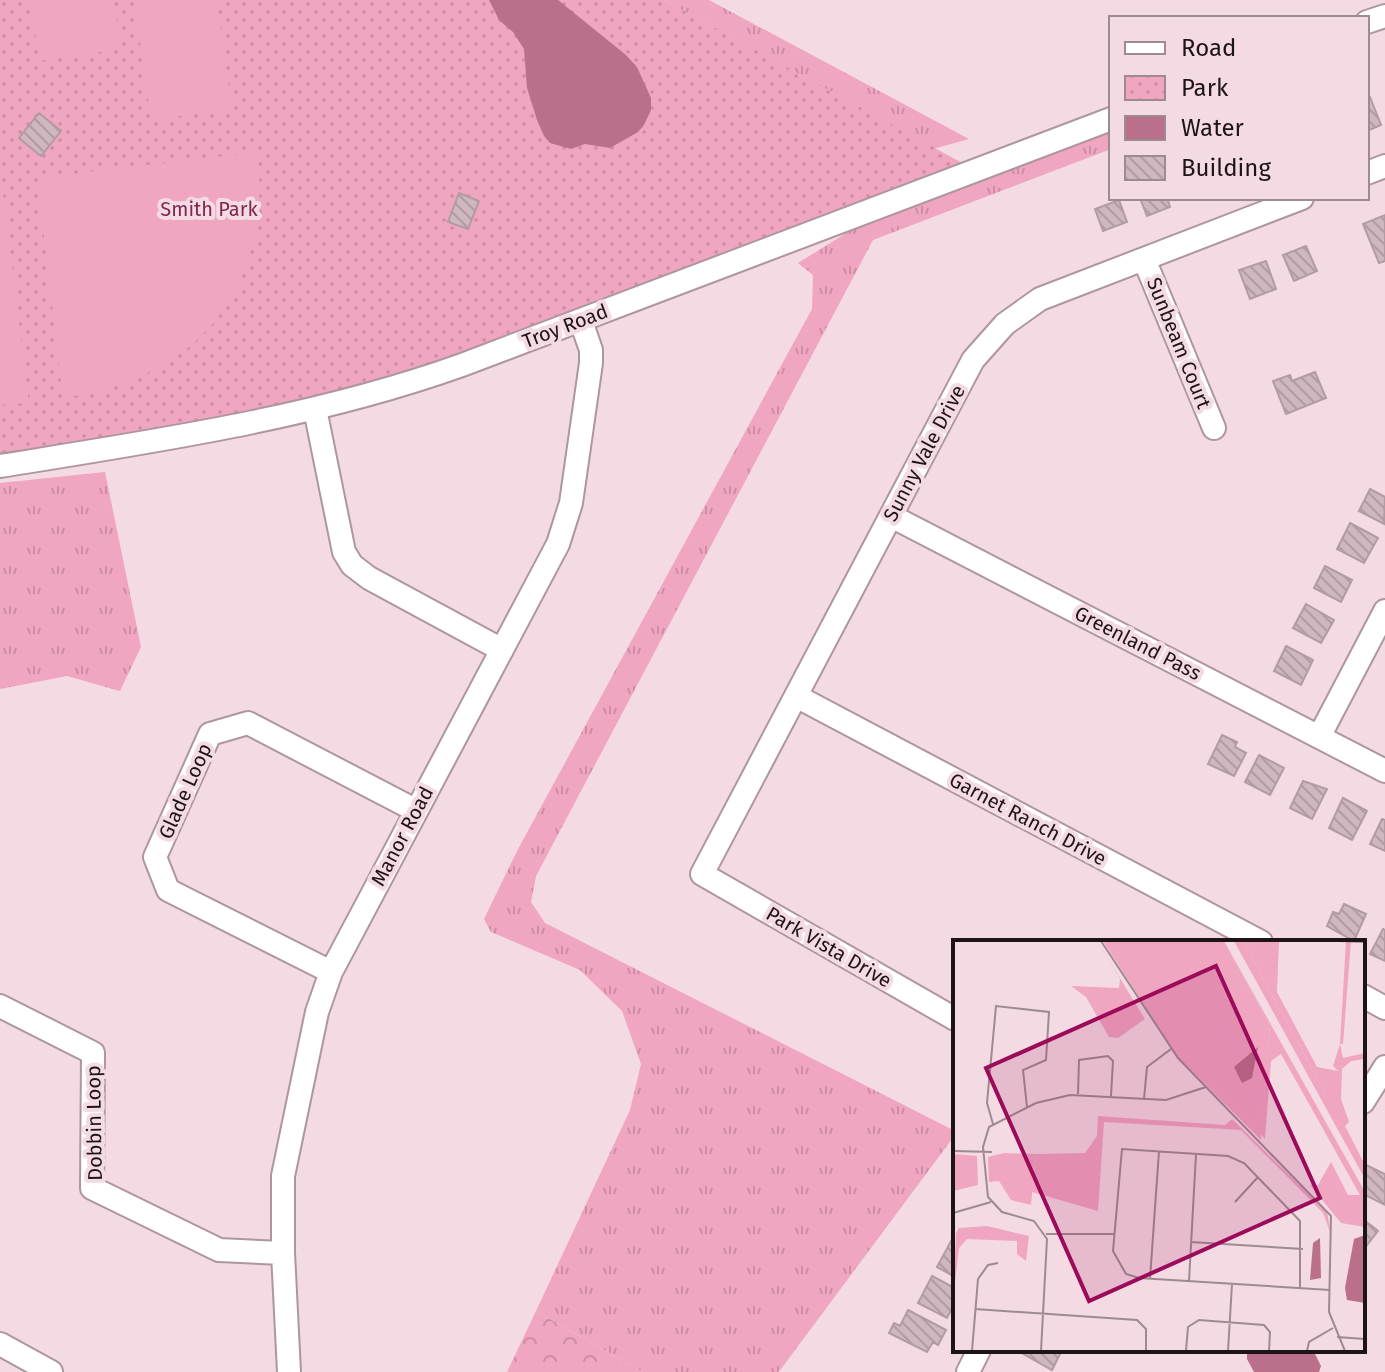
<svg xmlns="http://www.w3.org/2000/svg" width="1385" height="1372" font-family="'Fira Sans',sans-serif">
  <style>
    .grass { fill: url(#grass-tufts) }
    .forest { fill: url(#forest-crowns) }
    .park { fill: url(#park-dots) }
    .garden { fill: #f0a5c0 }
    .water { fill: #ba6f8b }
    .building { fill: url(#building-back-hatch); stroke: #b39ba3; stroke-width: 2 }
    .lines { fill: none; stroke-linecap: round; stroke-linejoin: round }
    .minor-casing { stroke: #ae969e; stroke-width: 26 }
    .minor { stroke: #fff; stroke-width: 22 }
    .labels { text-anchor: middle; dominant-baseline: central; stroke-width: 8; stroke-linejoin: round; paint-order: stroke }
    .park-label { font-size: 20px; fill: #80264f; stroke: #f4dae3 }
    .street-label { font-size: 20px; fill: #1d1417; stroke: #f4dae3 }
    .inset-road { fill: none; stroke: #9e8b91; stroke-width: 2 }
    .view { fill: #9c0b59; fill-opacity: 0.15; stroke: #9c0b59; stroke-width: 4 }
    .inset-edge { fill: none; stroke: #1d1417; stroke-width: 4 }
  </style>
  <defs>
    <pattern id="grass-tufts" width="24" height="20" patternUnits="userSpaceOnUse" patternTransform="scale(2)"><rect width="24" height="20" fill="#f0a5c0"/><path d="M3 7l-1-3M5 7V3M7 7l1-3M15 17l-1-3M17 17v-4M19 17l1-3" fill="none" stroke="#cd8da4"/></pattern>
    <pattern id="forest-crowns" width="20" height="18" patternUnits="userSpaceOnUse" patternTransform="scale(2)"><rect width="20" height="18" fill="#f0a5c0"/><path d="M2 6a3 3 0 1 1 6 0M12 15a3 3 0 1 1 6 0" fill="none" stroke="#cd8da4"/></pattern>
    <pattern id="park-dots" width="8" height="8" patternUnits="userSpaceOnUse" patternTransform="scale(2)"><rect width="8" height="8" fill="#f0a5c0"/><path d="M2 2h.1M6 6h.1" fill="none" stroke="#cd8da4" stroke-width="1.8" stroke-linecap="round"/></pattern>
    <pattern id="building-back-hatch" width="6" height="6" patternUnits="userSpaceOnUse" patternTransform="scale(2)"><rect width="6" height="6" fill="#cfb7bf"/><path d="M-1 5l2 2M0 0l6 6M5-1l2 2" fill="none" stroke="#b19ca3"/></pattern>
  </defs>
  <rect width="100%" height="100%" fill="#f4dae3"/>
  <path class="grass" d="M664,0H709L969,139L933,149Z
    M1111,129V149L873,240L536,876L531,902L545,923L955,1131V1135L781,1369L778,1372H643L536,1311L630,1110L641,1064L622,1011L580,970L491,932L484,919L517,851L812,309L813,275L798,263L864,222Z
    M105,472L141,647L120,691L67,676L0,689V483Z"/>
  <path class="forest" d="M536,1311L643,1372H507Z"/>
  <path class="park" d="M0,0H664L964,164L360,394L0,460Z"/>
  <path class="garden" d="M31,0H114L121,49L39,61Z
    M134,0H217L232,109L151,120Z
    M258,152C271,289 200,378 63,398L38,186L46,177Z
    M0,189L3,191L29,403L0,405Z"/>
  <path class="water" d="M489,0H558L626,55L637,67L651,98V110L644,125L638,132L610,148L585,144L571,149L550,143L544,136L537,120L527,88L524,49L513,32L499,20Z
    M1247,1350H1313L1321,1366L1319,1372H1254L1247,1359Z"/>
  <path class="building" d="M1370,97L1381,125L1367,131V98Z
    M39,113L61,131L41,156L19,138Z
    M459,193L479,201L468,229L448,222Z
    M1140,198H1167L1170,207L1147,216Z
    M1119,200L1127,222L1103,231L1095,209Z
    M1385,215V261L1379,263L1363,224Z
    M1306,246L1317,271L1294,281L1283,255Z
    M1266,261L1276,289L1250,299L1239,270Z
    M1315,372L1326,398L1286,414L1273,381L1290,375L1292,381Z
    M1370,489L1385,497L1384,524L1359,511Z
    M1350,523L1378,538L1364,563L1337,549Z
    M1325,566L1352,580L1341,602L1314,588Z
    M1306,604L1334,620L1321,643L1293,628Z
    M1286,646L1313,660L1301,685L1274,671Z
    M1222,735L1237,742L1235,747L1246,753L1234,776L1208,764Z
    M1259,755L1284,768L1270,795L1245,782Z
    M1303,781L1327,789L1312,819L1290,808Z
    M1343,798L1367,811L1352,840L1329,828Z
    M1382,819L1385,820V851L1370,844Z
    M1344,904L1366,914L1354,941L1327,926L1333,912L1339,914Z
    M1383,929L1385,930V961L1370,954Z
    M1364,1164L1385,1174V1205L1363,1194Z
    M1363,1219L1378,1231L1363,1250Z
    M951,1241L955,1243V1277L937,1267Z
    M932,1276L955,1288V1307L953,1306L947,1318L918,1303Z
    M908,1310L946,1330L938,1345L933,1342L927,1352L889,1333L894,1323L900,1326Z
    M1021,1350H1062L1052,1370L1020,1352Z"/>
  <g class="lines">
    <defs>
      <path id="minor" d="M1367,22L1385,16
        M1367,173L1385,166
        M1144,259L1214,428
        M315,409L344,552L352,565L369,578L502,650
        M0,466C155,441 314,418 462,365L1111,119
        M891,516L1385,771
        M796,696L1261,942
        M1319,737L1385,611
        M331,972L168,890L155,857L210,734L248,723L415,810
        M1363,996L1385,1008
        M0,1006L93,1053L92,1188L219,1250L283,1253
        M955,1019L702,874L973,360L1005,324L1040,299L1302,198
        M1363,1102L1385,1067
        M0,1344L51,1372
        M289,1372L283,1253V1176L317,1012L331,972L558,544L571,503L591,363V350L581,321
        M968,1372L979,1350"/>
    </defs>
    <use href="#minor" class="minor-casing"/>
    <use href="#minor" class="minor"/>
  </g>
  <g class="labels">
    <g class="park-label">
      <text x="209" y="209">Smith Park</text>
    </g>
    <g class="street-label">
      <text transform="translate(565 326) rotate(-21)">Troy Road</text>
      <text transform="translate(1179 343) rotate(68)">Sunbeam Court</text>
      <text transform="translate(924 453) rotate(-62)">Sunny Vale Drive</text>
      <text transform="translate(1138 643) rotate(27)">Greenland Pass</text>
      <text transform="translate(185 791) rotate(-66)">Glade Loop</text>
      <text transform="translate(1028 819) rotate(28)">Garnet Ranch Drive</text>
      <text transform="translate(402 836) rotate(-62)">Manor Road</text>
      <text transform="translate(829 947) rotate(30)">Park Vista Drive</text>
      <text transform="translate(94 1123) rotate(-91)">Dobbin Loop</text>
    </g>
  </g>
  <g transform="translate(953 940)">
    <rect width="412" height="412" fill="#f4dae3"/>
    <path d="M144,1L192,79L165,98L156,97L133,57L118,46L166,48L167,39ZM271,1L412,252V287L388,283L357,245H365L378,222L395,255H407L328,114L318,121L312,199L308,194L317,86ZM281,1H290L374,157L385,131L380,126L387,104L390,118L412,113V119L398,121L389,129L388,159L396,182L392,186L412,225V239ZM145,176L272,185L279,179L374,272L378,294L370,273L288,190L151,182L145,271L79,252L83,214L132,213L144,196Z" fill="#f0a5c0"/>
    <path d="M290,1H326L324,52L364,127L385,131L382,159L374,157ZM393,1H398L390,104H387ZM51,213L83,214L78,265L58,260L46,241L36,242L35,217ZM34,286L76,296L73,321L64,314V301L14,299L6,308L0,359L3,293L6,288Z" fill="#f0a5c0"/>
    <path d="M150,1H271L317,86L308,200L224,116ZM0,214L24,216L25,245L0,251Z" fill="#f0a5c0"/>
    <path d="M217,1H260L274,16L240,36ZM212,4L232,38L198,61L193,27ZM260 37a10 10 0 1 1 20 0a10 10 0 1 1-20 0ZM237,47L257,80L238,87L218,83L201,66ZM258 60a10 10 0 1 1 20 0a10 10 0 1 1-20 0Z" fill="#f0a5c0"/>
    <path d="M305,107L299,138L289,143L281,127ZM412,295V363L394,360L392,348L401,299ZM367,298L368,338L357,340L360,303Z" fill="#ba6f8b"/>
    <path class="inset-road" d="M148,1L225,118L378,276L376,372L392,411M385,1L412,2M125,154L126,120L155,116L160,121L158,156M191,159L194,127L218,109M40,184L34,163L43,66L96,72L93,120L70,130L74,167M0,211L39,212M282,262L305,237M0,273L38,262M93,294H161M238,302L350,309M197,339L206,211M236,341L243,214M347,348V281L291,223L275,216L169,209L160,311L173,334L186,338L377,350M22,369L184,380L193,389V411M384,397L412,399M19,411L25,339L35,325L45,323M88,411L94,299L81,281L49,272L35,257L30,207L36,187L83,163L117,155L213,160L253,147M233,411L235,387L246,380L311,385L317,392L316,411M275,411L279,344M354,411L356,402L380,388"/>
    <path class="view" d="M263,26L367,258L136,361L33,128Z"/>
    <rect width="412" height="412" class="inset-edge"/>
  </g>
  <rect x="1109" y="16" width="260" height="184" fill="#f4dae3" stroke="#9e8b91" stroke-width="2"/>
  <rect x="1125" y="42" width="40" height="12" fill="#ffffff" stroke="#9e8b91" stroke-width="2"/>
  <text x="1181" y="56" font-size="24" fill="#1d1417">Road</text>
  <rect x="1125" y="76" width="40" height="24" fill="url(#park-dots)" stroke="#9e8b91" stroke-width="2"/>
  <text x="1181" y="96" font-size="24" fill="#1d1417">Park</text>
  <rect x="1125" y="116" width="40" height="24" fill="#ba6f8b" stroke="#9e8b91" stroke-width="2"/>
  <text x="1181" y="136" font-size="24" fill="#1d1417">Water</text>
  <rect x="1125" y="156" width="40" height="24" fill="url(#building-back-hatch)" stroke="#9e8b91" stroke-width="2"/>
  <text x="1181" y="176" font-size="24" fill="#1d1417">Building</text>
</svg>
